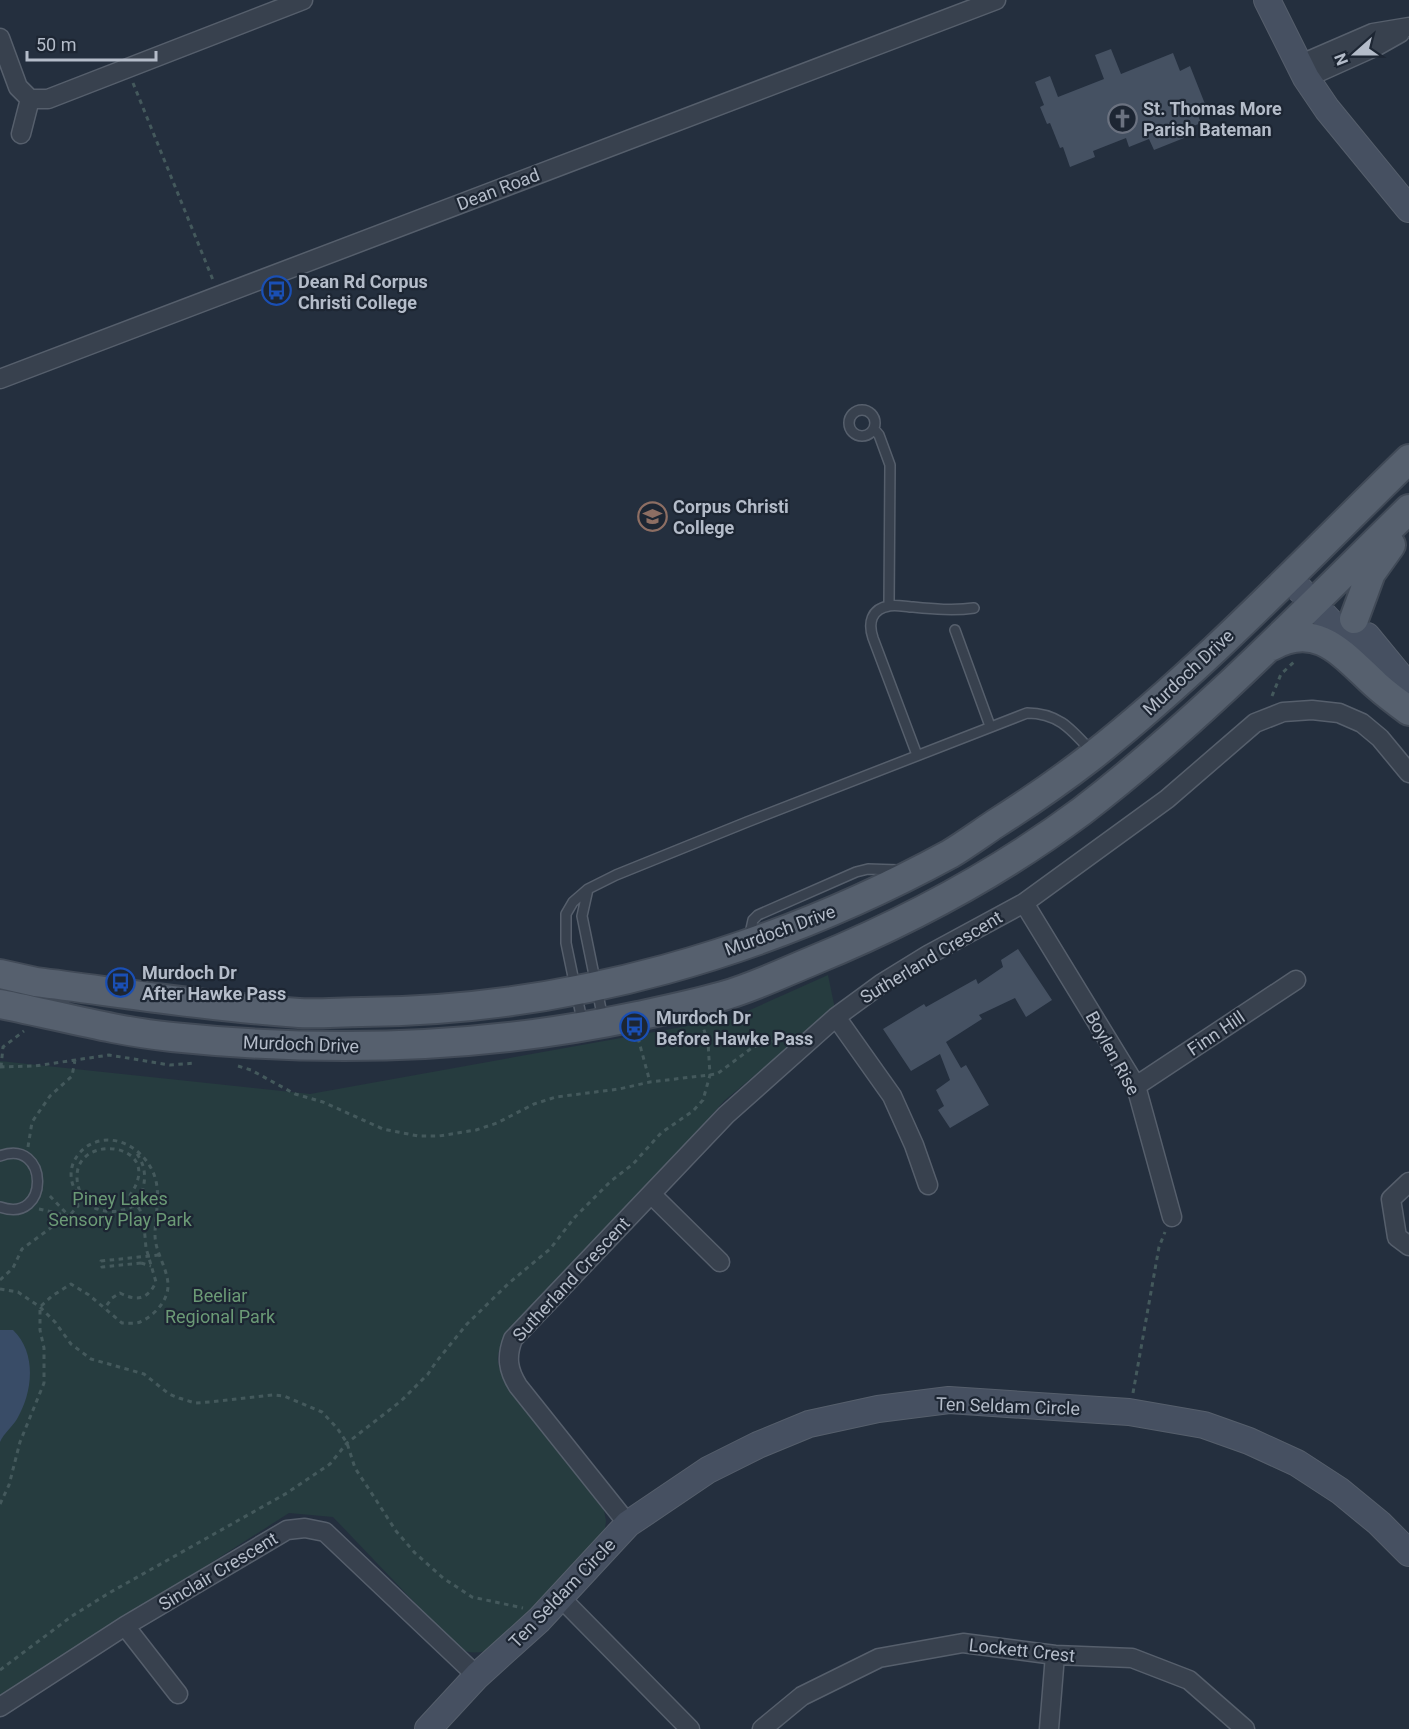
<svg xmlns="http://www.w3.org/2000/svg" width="1409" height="1729" font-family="Roboto,sans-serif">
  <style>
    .green { fill: #263c3f }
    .water { fill: #394c67 }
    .building { fill: #455162 }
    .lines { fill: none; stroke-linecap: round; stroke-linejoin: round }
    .lane-casing { stroke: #565f6c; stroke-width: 12 }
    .street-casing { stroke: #565f6c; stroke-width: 21 }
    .secondary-casing { stroke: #565f6c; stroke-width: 28 }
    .primary-casing { stroke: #414a57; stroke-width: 32 }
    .path { stroke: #44595c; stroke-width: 3; stroke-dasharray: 4.5 4.5; stroke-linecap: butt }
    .lane { stroke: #38414e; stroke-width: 9 }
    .street { stroke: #38414e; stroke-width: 18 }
    .secondary { stroke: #465061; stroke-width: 26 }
    .primary { stroke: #56606e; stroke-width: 28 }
    .path-bridge { stroke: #44595c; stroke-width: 3; stroke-dasharray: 4.5 4.5; stroke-linecap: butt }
    .labels { text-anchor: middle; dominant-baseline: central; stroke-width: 4.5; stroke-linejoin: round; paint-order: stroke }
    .poi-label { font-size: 18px; font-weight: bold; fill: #b4bcc9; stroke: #1d2633; text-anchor: start }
    .street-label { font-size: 18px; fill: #b4bcc9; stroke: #1d2633 }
    .park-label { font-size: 18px; fill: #6b9a76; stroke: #1d2633 }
  </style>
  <rect width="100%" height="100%" fill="#242f3e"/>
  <path class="green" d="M828,975L835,1009L724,1101L646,1190L510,1333C496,1353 494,1356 504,1380L603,1505L606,1521L604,1535L495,1648C480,1653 472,1655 458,1648L333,1517L289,1513L0,1698V1061L310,1094L732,1018Z"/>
  <path class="water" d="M0,1330H13C37,1353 33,1392 17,1419C12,1427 4,1433 0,1442Z"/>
  <path class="building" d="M1111,49L1121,74L1173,53L1180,71L1190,66L1207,109L1197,113L1201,123L1191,127L1194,134L1154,150L1149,139L1129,147L1126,138L1093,151L1095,157L1070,167L1063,147L1060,148L1050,123L1047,124L1040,107L1044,105L1035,82L1050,76L1058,97L1104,79L1095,55Z
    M1018,949L1052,1000L1026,1017L1015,998L979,1015L982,1019L946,1042L961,1068L966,1065L989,1105L950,1128L938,1110L944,1106L936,1090L950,1080L940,1054L911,1071L883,1029L924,1004L926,1007L976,979L978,984L1003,967L1001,960Z"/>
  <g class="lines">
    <defs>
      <path id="lane" d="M849 423a13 13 0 1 1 26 0a13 13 0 1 1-26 0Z
        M874,429L879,435L890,465L889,606
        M955,630L990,726
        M917,755L873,638C868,623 871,609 889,606C896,604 906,607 913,607C933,609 954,611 974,608
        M588,889L582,916L603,1019
        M749,938L753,920L758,915L856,872L868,869L898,870
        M583,1025L566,943V914L573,902L588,889L616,875L747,822L1027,713C1058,713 1071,729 1091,751
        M0,1156C49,1137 51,1225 0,1207"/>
      <path id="street" d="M0,38L18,87L30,99H48L303,0
        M1299,65L1373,33L1409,27
        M1306,78L1377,46L1400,33
        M21,134L30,99
        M0,379L996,0
        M1024,903L1136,1086L1172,1217
        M836,1017L892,1096L914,1145L928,1185
        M1136,1086L1296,980
        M1409,1182L1391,1199L1397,1237L1409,1246
        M651,1194L720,1262
        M628,1524L518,1386C508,1370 506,1357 513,1339L726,1115L836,1017L881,984L928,955L1024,903L1167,799L1255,723L1283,712L1312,710L1339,713L1362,723L1380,738L1409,773
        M560,1597L690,1729
        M125,1626L178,1694
        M0,1707L125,1626L287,1530L305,1528L325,1532L477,1676
        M762,1729L802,1696L879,1658L963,1643L1055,1655L1132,1658L1189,1680L1245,1729
        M1049,1729L1055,1655"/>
      <path id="secondary" d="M1267,0L1306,78L1327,109L1409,209
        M1289,578L1373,667
        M1367,636L1409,687
        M428,1729L477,1676L539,1620L628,1524L708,1470L758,1445L809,1424L878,1409L949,1400L1129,1412L1204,1425L1249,1441L1297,1463L1340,1491L1379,1523L1409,1553"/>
      <path id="primary" d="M1354,619L1371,573L1391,545
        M1272,646C1318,620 1344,656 1376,685C1386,694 1398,703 1409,711
        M0,974L36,982C123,993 212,1007 299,1013C320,1014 341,1012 362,1012C567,1011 770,952 950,854C965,845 980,834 995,824C1028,803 1060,781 1091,757C1205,667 1305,560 1409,459
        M0,1004C57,1015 113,1031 172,1037C328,1053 484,1049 638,1016C666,1010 695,1004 723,996C754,987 783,973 812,961C907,922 999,873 1082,811C1199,721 1303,613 1409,509"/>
    </defs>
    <use href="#lane" class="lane-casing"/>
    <use href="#street" class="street-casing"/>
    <use href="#secondary" class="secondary-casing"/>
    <use href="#primary" class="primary-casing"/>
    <path class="path" d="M133,83L213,280
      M1272,696L1281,674L1294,662
      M638,1038L650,1082
      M238,1066L251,1070L295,1094L323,1102L383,1129L418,1136H439L476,1130L497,1123L534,1104L556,1097L619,1089L650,1082L717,1074L753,1047L785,1038
      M0,1067L35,1066L109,1055L170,1065L196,1063
      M1,1067L3,1047L24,1031
      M28,1147L32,1122L50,1096L72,1076L75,1060
      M137,1154C147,1168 146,1182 140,1198
      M83,1199C49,1129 172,1136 130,1195L140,1210L144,1225L146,1248L156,1282C148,1299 137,1302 120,1293L112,1298L104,1309
      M39,1209L69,1216L48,1194
      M141,1263L151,1266
      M0,1280L13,1268L22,1249L56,1224L69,1216L78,1206L76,1194
      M0,1289L18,1292L40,1307L55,1322L71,1344L91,1359L144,1374L169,1394L179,1398L195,1403L210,1402L273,1395L284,1396L322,1412L337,1428L347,1443L355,1468L376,1500L396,1531L415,1553L443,1578L472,1597L523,1608
      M1133,1393L1159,1247L1165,1232
      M0,1504L9,1485L20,1442L44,1383V1348L40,1330V1307L52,1296L71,1284L89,1295L122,1323C128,1323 135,1324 140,1322C154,1316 169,1300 168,1284C167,1267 155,1252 155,1235C155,1217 160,1199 156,1181C149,1151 114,1128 86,1147C49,1175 87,1227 132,1207
      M0,1670L72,1616L109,1593L287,1493L330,1464L347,1443L401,1401L428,1374L436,1362L467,1324L509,1283L550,1249L575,1217L611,1181L633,1164L661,1133L693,1111L703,1100L710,1075L708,1042L702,1024"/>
    <use href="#lane" class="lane"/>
    <use href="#street" class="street"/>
    <use href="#secondary" class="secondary"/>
    <use href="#primary" class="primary"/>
    <path class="path-bridge" d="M132,1207L140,1198
      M141,1263L102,1267L101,1261L159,1255"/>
  </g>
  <defs>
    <symbol id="church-ring" viewBox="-11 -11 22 22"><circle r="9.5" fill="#1d2633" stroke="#6b7280" stroke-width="1.5"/><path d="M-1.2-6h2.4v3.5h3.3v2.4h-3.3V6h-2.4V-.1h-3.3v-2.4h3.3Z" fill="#6b7280"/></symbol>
    <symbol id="bus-ring" viewBox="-11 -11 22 22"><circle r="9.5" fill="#1d2633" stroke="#1a4fb4" stroke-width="1.5"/><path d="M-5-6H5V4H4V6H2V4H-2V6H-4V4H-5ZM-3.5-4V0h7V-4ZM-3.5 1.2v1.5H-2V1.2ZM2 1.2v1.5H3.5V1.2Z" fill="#1a4fb4"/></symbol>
    <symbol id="school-ring" viewBox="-11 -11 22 22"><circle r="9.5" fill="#1d2633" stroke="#8d6e63" stroke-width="1.5"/><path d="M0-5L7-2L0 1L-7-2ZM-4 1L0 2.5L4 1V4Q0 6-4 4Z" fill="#8d6e63"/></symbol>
  </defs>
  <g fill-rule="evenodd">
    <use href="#church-ring" x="1106" y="102" width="33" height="33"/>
    <use href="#bus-ring" x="260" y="274" width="33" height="33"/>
    <use href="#school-ring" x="636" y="500" width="33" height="33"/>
    <use href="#bus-ring" x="104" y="966" width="33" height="33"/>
    <use href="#bus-ring" x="618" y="1010" width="33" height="33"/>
  </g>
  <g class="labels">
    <g class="poi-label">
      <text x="1143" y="108">St. Thomas More<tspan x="1143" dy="21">Parish Bateman</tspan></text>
      <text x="298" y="281">Dean Rd Corpus<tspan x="298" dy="21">Christi College</tspan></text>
      <text x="673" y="506">Corpus Christi<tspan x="673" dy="21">College</tspan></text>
      <text x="142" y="972">Murdoch Dr<tspan x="142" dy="21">After Hawke Pass</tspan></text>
      <text x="656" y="1017">Murdoch Dr<tspan x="656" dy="21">Before Hawke Pass</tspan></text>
    </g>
    <g class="street-label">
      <text transform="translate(498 189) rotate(-21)">Dean Road</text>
      <text transform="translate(1188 672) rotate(-43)">Murdoch Drive</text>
      <text transform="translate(780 930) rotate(-20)">Murdoch Drive</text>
      <text transform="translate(931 957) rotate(-31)">Sutherland Crescent</text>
      <text transform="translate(1216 1033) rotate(-34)">Finn Hill</text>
      <text transform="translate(301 1044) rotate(2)">Murdoch Drive</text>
      <text transform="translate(1113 1053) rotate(61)">Boylen Rise</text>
      <text transform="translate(571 1279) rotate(-47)">Sutherland Crescent</text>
      <text transform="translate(1008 1406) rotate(2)">Ten Seldam Circle</text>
      <text transform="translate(218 1571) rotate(-31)">Sinclair Crescent</text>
      <text transform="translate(562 1593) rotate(-46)">Ten Seldam Circle</text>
      <text transform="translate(1022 1650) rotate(6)">Lockett Crest</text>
    </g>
    <g class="park-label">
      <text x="120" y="1198">Piney Lakes<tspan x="120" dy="21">Sensory Play Park</tspan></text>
      <text x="220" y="1295">Beeliar<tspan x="220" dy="21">Regional Park</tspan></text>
    </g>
  </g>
  <g transform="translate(1355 54) rotate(249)" stroke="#1d2633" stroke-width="4.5" paint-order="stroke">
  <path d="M0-4.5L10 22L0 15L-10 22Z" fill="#b4bcc9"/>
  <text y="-9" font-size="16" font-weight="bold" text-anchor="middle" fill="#b4bcc9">N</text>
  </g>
  <path d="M27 51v9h129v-9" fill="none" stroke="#b4bcc9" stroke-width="3"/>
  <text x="36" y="51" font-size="18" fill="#b4bcc9" stroke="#1d2633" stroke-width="4.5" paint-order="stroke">50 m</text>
</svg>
